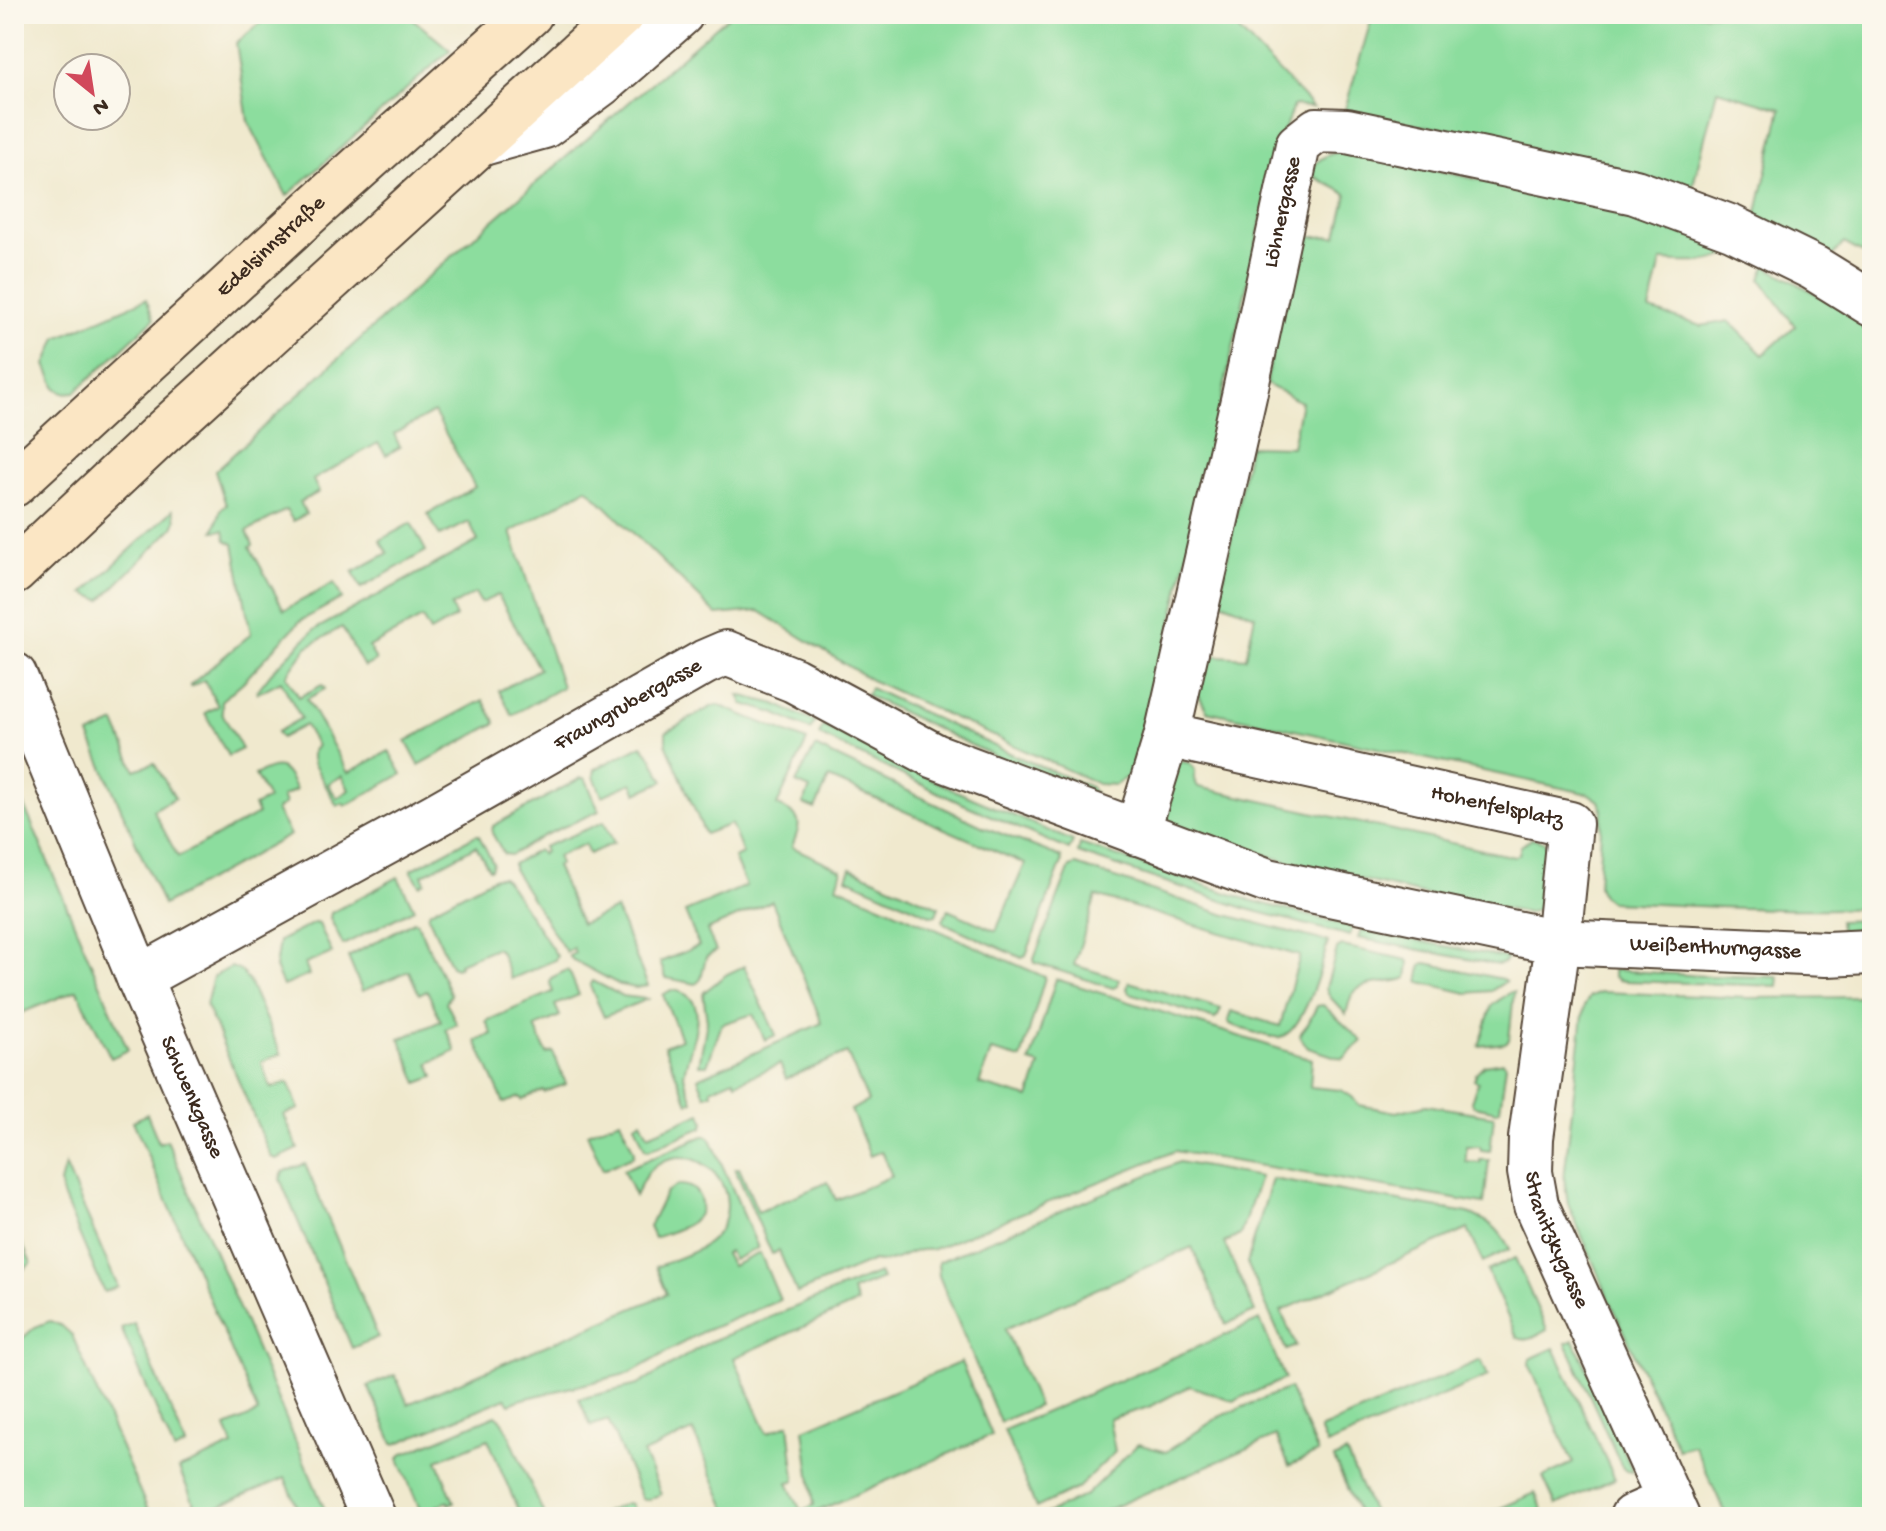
<svg xmlns="http://www.w3.org/2000/svg" width="1886" height="1531" font-family="'Gochi Hand',sans-serif">
  <style>
    .green { fill: #8cdd9e; stroke: #64845e; stroke-width: 2; fill-rule: evenodd }
    .lines { fill: none; stroke-linecap: round; stroke-linejoin: round }
    .street-casing { stroke: #564738; stroke-width: 48 }
    .secondary-casing { stroke: #564738; stroke-width: 48 }
    .street { stroke: #fff; stroke-width: 44 }
    .secondary { stroke: #fbe6c4; stroke-width: 44 }
    .labels { text-anchor: middle; dominant-baseline: central; stroke-width: 8; stroke-linejoin: round; paint-order: stroke }
    .street-label { font-size: 22px; fill: #3b2a1e; stroke: #fbf7ec }
  </style>
  <rect width="100%" height="100%" fill="#fbf7ec"/>
  <filter id="ink" filterUnits="userSpaceOnUse"><feTurbulence type="fractalNoise" baseFrequency=".0125" numOctaves="2"/><feDisplacementMap in="SourceGraphic" scale="16" xChannelSelector="R" yChannelSelector="G"/><feConvolveMatrix kernelMatrix="1 2 1 2 8 2 1 2 1" color-interpolation-filters="sRGB"/></filter>
  <filter id="wash" filterUnits="userSpaceOnUse"><feTurbulence type="fractalNoise" baseFrequency=".006" numOctaves="4" result="noise"/><feDisplacementMap in="SourceGraphic" scale="32" xChannelSelector="R" yChannelSelector="G"/><feGaussianBlur stdDeviation="1.8" result="paint"/><feColorMatrix in="noise" values="0 0 0 0 0 0 0 0 0 0 0 0 0 0 0 0 0 1.4 0 .05"/><feComposite in="paint" operator="in"/></filter>
  <g filter="url(#wash)">
    <rect width="100%" height="100%" fill="#f0e9ce"/>
    <path class="green" d="M259,14H407L450,50L287,196L248,121L236,43L263,21Z
      M731,14H1223L1313,107L1293,106L1277,150L1154,703L1128,776L1115,785L1098,784L871,680L759,611L717,615L587,488L511,532L562,687L512,715L499,691L539,669L498,595L481,603L475,593L451,607L456,617L430,632L422,618L369,647L376,661L364,667L342,627L307,647L286,676L299,697L322,685L325,689L307,699L348,773L389,751L402,774L345,806L343,803L337,806L313,763C311,755 311,751 317,746L305,725L281,738L277,732L301,718L281,681L258,693L257,691L272,672L314,630L478,541L469,522L440,536L428,514L475,487L434,412L394,434L400,447L386,455L378,443L313,480L319,492L300,502L306,514L293,521L286,510L247,531L253,545L250,547L284,610L334,583L342,598L300,621L243,682L222,700V713L242,749L228,756L205,713L218,706L204,680L191,687L190,685L251,634L234,544L226,540L224,530L214,531L221,509L226,505L215,471L429,276ZM342,776L349,790L337,798L328,784Z
      M1373,14H1872V258L1844,243L1829,260L1755,221L1781,109L1717,90L1692,189L1452,130L1343,116Z
      M1352,151L1643,217L1735,251C1711,265 1688,263 1661,261L1650,310L1701,326L1729,321L1763,355L1795,326L1761,279L1766,266L1833,303L1872,328V908C1785,912 1698,906 1611,902L1602,895L1598,886L1602,810L1599,801L1589,794L1207,711L1197,692L1206,655L1246,658L1255,615L1219,601L1249,446L1292,447L1301,402L1266,384L1294,238L1337,236L1347,194L1309,174C1318,155 1332,152 1352,151Z
      M146,299L154,319L75,392L63,393L56,388L46,365L57,338Z
      M173,510C176,517 177,521 173,528L101,600L84,593Z
      M411,523L426,551L361,588L353,572L388,553L380,540Z
      M870,688L1018,757L1091,787L1095,794L1015,766L866,695Z
      M739,695L775,704L815,722L810,730L774,713L743,704Z
      M483,700L496,723L419,765L406,741Z
      M718,705L807,741L777,805C803,818 802,821 792,847L842,870L837,886L1045,977L1021,1059L991,1051L979,1084L1029,1098L1040,1065L1030,1062L1056,979L1312,1059L1310,1087L1341,1090L1352,1097L1359,1105L1396,1112L1426,1105L1494,1116L1490,1151L1481,1150L1480,1146H1466V1162L1480,1163V1160H1489L1484,1204L1175,1151L931,1250C908,1247 897,1266 873,1261L797,1293L779,1251L772,1254L735,1169L739,1168L758,1212L828,1182L836,1200L892,1176L881,1151L870,1156L851,1110L868,1101L847,1053L786,1079L780,1064L736,1083L734,1079L711,1089L712,1093L705,1095L698,1078L822,1023L772,901L707,930L716,951L706,957L701,979L696,984L666,978L660,962L699,946L685,912L746,886L734,858L743,854L731,824L705,834L666,743V732L713,706Z
      M115,723L135,770L154,763L175,798L153,810L178,857L258,814L254,806L268,799L255,775C281,762 283,765 296,790L282,797L285,804L276,810L290,835L163,905L89,735Z
      M823,726L956,791L1073,841L1069,850L952,799L819,735Z
      M642,745L649,753L664,781L637,793L632,783L602,796L594,776L595,769Z
      M815,747L984,827L1061,857L1062,862L1026,955L1022,958L944,923L943,920L948,910L996,931L1025,864L829,778L815,809L803,804L810,789L796,783Z
      M1178,761L1190,763L1195,770L1194,779L1198,787L1514,857L1519,854L1521,846L1532,838L1544,841L1549,851L1540,909L1528,913L1422,894L1288,862L1163,823L1169,767Z
      M581,778H585L587,782L599,811L543,836L511,855L504,854L492,833L493,826Z
      M14,782L128,1050L111,1058L77,990L14,1016Z
      M604,822L614,843L589,854L585,844L557,856L560,864L556,866L581,924L616,909L648,986L636,988L620,985L573,960L569,956L575,953L573,948L566,952L513,869V864L538,850L541,854L545,852L543,847Z
      M476,835L479,836L493,863L491,869H489L476,846L422,875L425,882L420,885L411,870Z
      M1080,844L1249,900L1352,927L1350,936L1247,909L1078,853Z
      M1076,865L1223,914L1328,942C1322,964 1304,1032 1280,1037C1268,1039 1242,1028 1230,1024L1228,1021L1231,1011L1280,1026L1300,956L1096,896L1074,965L1119,979L1117,986L1113,988L1035,963L1034,959L1070,867Z
      M851,868L939,907L936,915L932,916L847,878Z
      M398,877L414,909L343,945L330,918L331,913Z
      M495,877H502L506,880L557,956L555,960L511,979L500,951L495,948L459,963L460,966L456,968L451,966L428,916L430,911Z
      M1872,920V929L1840,930L1839,921Z
      M414,921L417,923L451,995L446,1002L457,1024L446,1029L456,1051L429,1063L434,1077L418,1083L400,1039L441,1021L427,990L419,994L409,971L362,991L348,957Z
      M314,923L319,924L332,953L305,964L309,975L283,986L275,968L279,941Z
      M1361,930L1507,958L1504,963L1498,965L1358,938Z
      M1342,946L1408,960L1409,963L1407,978C1391,985 1363,979 1352,995C1349,1000 1348,1008 1346,1014L1330,997L1326,988L1337,949Z
      M1426,963L1502,979L1506,981L1491,991L1467,993L1420,982L1419,979L1421,965Z
      M744,966L776,1035L765,1040L753,1014L722,1024L707,1065H699L707,1021L703,993L727,974Z
      M231,967L241,971L249,982L281,1054L261,1062L271,1088L288,1082L299,1109L284,1115L298,1149L277,1159L271,1157L206,1005L213,977Z
      M567,970L570,973L579,995L555,1005L560,1016L535,1027L547,1054L553,1052L566,1084L544,1092L543,1090L522,1100L520,1097L504,1103L476,1041L492,1034L486,1021L553,992L550,983L551,978Z
      M1613,970L1704,976L1779,977L1778,986L1625,981L1618,980L1613,976Z
      M593,981L622,996L647,999L604,1017L590,986Z
      M1129,982L1221,1009L1218,1016L1215,1019L1130,993L1127,989Z
      M671,990C717,995 688,1048 684,1074L685,1080L693,1101L688,1103L664,1046L681,1039L663,995Z
      M1511,992H1514L1509,1040L1505,1043L1479,1046L1492,1005Z
      M1601,992L1748,998L1872,997V1517H1727L1694,1445L1678,1449L1607,1294L1568,1204L1564,1178L1584,1006L1590,996Z
      M1323,1005L1362,1041L1343,1059L1308,1048L1299,1035L1308,1024L1317,1006Z
      M1503,1062L1506,1065L1500,1109L1497,1111L1474,1106L1471,1101L1478,1082L1474,1080L1476,1075L1475,1074L1484,1065Z
      M701,1113L704,1121L703,1127L648,1150L645,1149L635,1124L641,1121L648,1135Z
      M147,1114L159,1143L167,1140L328,1517H302L285,1478L212,1509L215,1517H200L179,1469L233,1446L226,1427L258,1413L133,1121Z
      M620,1120L634,1151L633,1156L603,1170L587,1133Z
      M703,1136H708L711,1139L758,1248L733,1260L729,1251L725,1254L732,1266L760,1253L780,1300L702,1332L630,1373L519,1400L510,1404L506,1398L396,1444L393,1443L368,1386L395,1375L408,1404L667,1294L656,1267C674,1259 698,1253 712,1239C755,1196 696,1130 651,1169C643,1177 640,1187 635,1196L623,1170Z
      M1179,1162L1260,1177L1240,1235L1224,1243L1255,1312L1226,1324L1192,1247L1005,1329L1038,1406L1000,1422L939,1276L938,1262Z
      M305,1164L378,1337L352,1348L280,1179L283,1172Z
      M65,1165L118,1287L104,1292L63,1196L60,1183Z
      M1272,1179L1468,1213C1491,1222 1498,1227 1510,1249L1483,1262L1468,1229L1281,1311L1296,1346L1286,1350L1247,1263Z
      M678,1185C687,1185 694,1187 699,1196C711,1223 672,1231 654,1238L649,1227L666,1192Z
      M14,1236L19,1237L31,1263L14,1278Z
      M1515,1258L1547,1330C1538,1335 1526,1344 1517,1337L1487,1271Z
      M879,1273L882,1279L852,1291L857,1303L734,1358L767,1433L789,1424L795,1480L788,1483L801,1511L814,1505L804,1429L961,1362L992,1435L804,1517H730L693,1431L643,1453L661,1494L647,1500L642,1499L608,1420L591,1426L579,1399L638,1385L709,1342Z
      M1260,1320L1285,1379L1234,1401L1190,1386L1149,1407L1109,1419L1115,1452L1078,1488L1036,1508L1004,1430Z
      M50,1321L62,1326L72,1335L151,1517H14V1346L35,1327Z
      M134,1323L186,1445L174,1451L121,1328Z
      M1574,1340L1633,1472L1626,1471L1622,1467L1566,1343Z
      M1554,1348L1615,1479L1556,1505L1543,1477L1573,1463L1529,1364L1530,1359Z
      M1481,1360L1488,1376L1327,1445L1320,1429Z
      M1289,1388L1318,1453L1289,1466L1276,1436L1091,1517H1040L1086,1495L1138,1444L1166,1452L1219,1417Z
      M496,1415L503,1421L545,1517H521L488,1439L437,1460L454,1502L449,1504L448,1501L437,1506L439,1511L423,1517L399,1459L401,1455Z
      M1346,1453L1375,1517H1360L1334,1459Z
      M1535,1493L1543,1510L1527,1517H1480Z
      M626,1503L631,1504L636,1517H594Z"/>
  </g>
  <g filter="url(#ink)">
    <g class="lines">
      <defs>
        <g id="street">
          <path d="M479,144L544,126L602,83L681,14"/>
          <path id="s1" d="M14,675L139,978L373,1517"/>
          <path id="s2" d="M1167,735L1570,824L1558,942L1531,1138L1530,1172L1536,1205L1677,1517"/>
          <path id="s3" d="M1137,833L1167,735L1244,396L1298,145L1317,130L1347,131L1635,192L1732,228L1814,268L1872,304"/>
          <path id="s4" d="M139,978L436,815L705,662L726,653L794,680L935,756L1268,881L1558,942L1826,954L1872,952"/>
          <path d="M1632,1517L1670,1500"/>
        </g>
        <g id="secondary">
          <path id="s5" d="M14,484L312,210L530,14"/>
          <path d="M14,572L162,433L622,14"/>
        </g>
      </defs>
      <use href="#street" class="street-casing"/>
      <use href="#secondary" class="secondary-casing"/>
      <use href="#street" class="street"/>
      <use href="#secondary" class="secondary"/>
    </g>
  </g>
  <g class="labels">
    <g class="street-label">
      <text stroke="none"><textPath href="#s3" startOffset="638">Löhnergasse</textPath></text>
      <text stroke="none"><textPath href="#s5" startOffset="350">Edelsinnstraße</textPath></text>
      <text stroke="none"><textPath href="#s4" startOffset="560">Fraungrubergasse</textPath></text>
      <text stroke="none"><textPath href="#s2" startOffset="338">Hohenfelsplatz</textPath></text>
      <text stroke="none"><textPath href="#s4" startOffset="1714">Weißenthurngasse</textPath></text>
      <text stroke="none"><textPath href="#s1" startOffset="458">Schwenkgasse</textPath></text>
      <text stroke="none"><textPath href="#s2" startOffset="836">Stranitzkygasse</textPath></text>
    </g>
  </g>
  <rect width="1886" height="1531" fill="none" stroke="#fbf7ec" stroke-width="48"/>
  <g transform="translate(92 92) rotate(150)"><circle r="38" fill="#fbf7ec" stroke="#aea59a" stroke-width="2"/>
  <path d="M0-6L14 30L0 20L-14 30Z" fill="#d1495b"/>
  <text y="-12" font-size="22" font-weight="bold" text-anchor="middle" fill="#3b2a1e">N</text>
  </g>
</svg>
